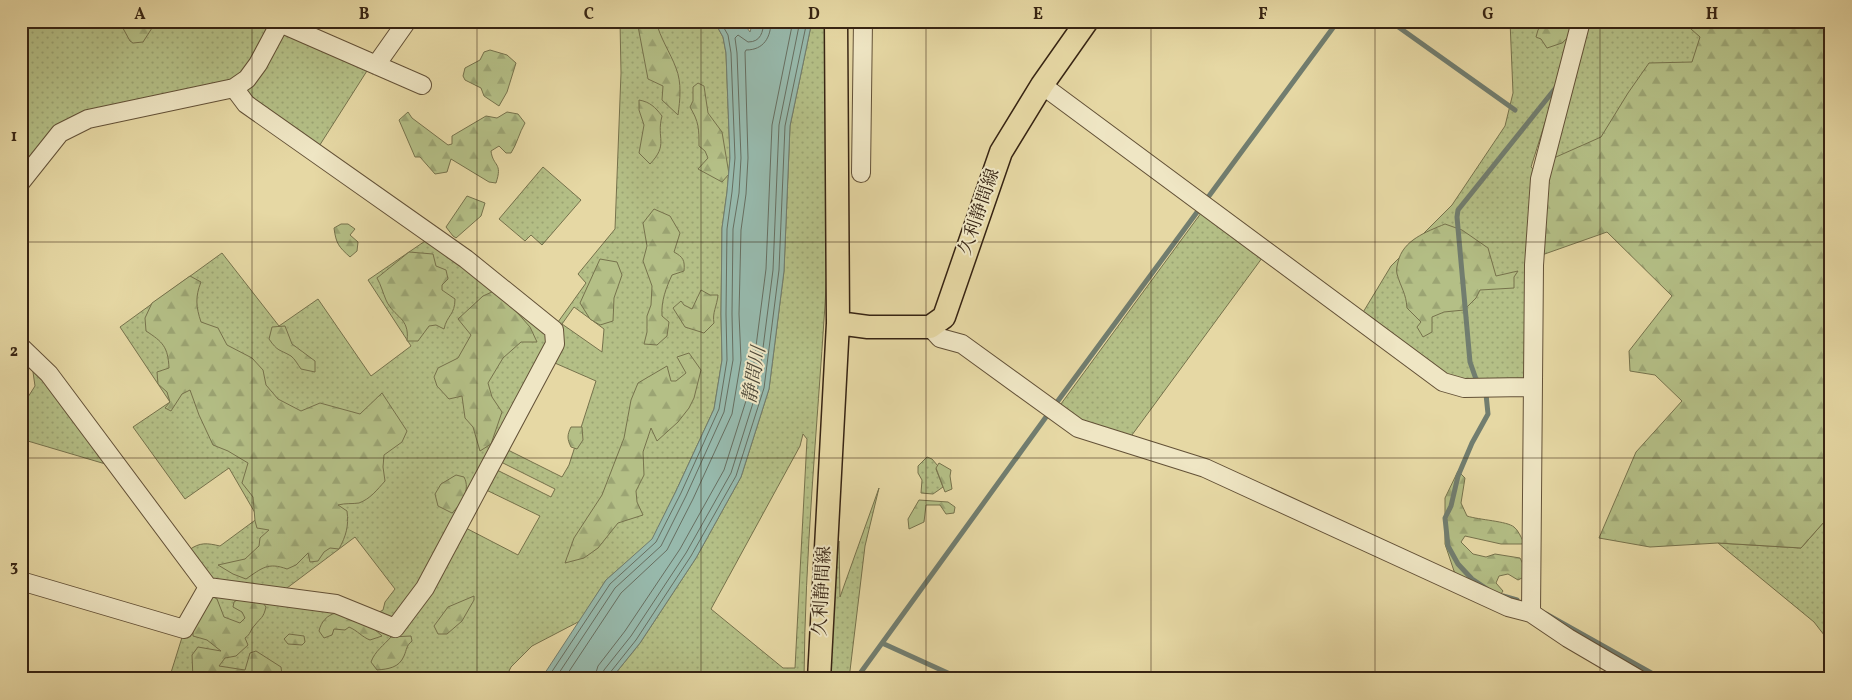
<svg xmlns="http://www.w3.org/2000/svg" width="1852" height="700" font-family="Vollkorn,'Noto Serif JP',serif">
  <style>
    .grass { fill: url(#grass-dots); stroke: #76724c; fill-rule: evenodd }
    .forest { fill: url(#forest-firs); stroke: #76724c }
    .water { fill: #97b9ac; stroke: #717d6f }
    .lines { fill: none; stroke-linecap: round; stroke-linejoin: round }
    .shore { stroke: #676e60; stroke-width: 1 }
    .stream { stroke: #717d6f; stroke-width: 5 }
    .minor-casing { stroke: #635137; stroke-width: 20 }
    .major-casing { stroke: #372413; stroke-width: 25 }
    .minor { stroke: #efe6c4; stroke-width: 18 }
    .major { stroke: #e6d8a4; stroke-width: 22 }
    .grid { fill: none; stroke: #372413; stroke-width: 1; stroke-opacity: 0.55 }
    .labels { text-anchor: middle; dominant-baseline: central; stroke-width: 4; stroke-linejoin: round; paint-order: stroke }
    .street-label { font-size: 18px; fill: #372413; stroke: #efe6c4 }
    .water-label { font-size: 19px; font-style: italic; fill: #4f4939; stroke: #efe6c4 }
    .neatline { fill: none; stroke: #372413; stroke-width: 2 }
    .grid-label { font-size: 16px; text-anchor: middle; font-weight: bold; fill: #372413 }
  </style>
  <defs>
    <pattern id="grass-dots" width="8" height="8" patternUnits="userSpaceOnUse" patternTransform="scale(1.25)"><rect width="8" height="8" fill="#b4bf86"/><path d="M2 2h.1M6 6h.1" fill="none" stroke="#9ba473" stroke-width="1.8" stroke-linecap="round"/></pattern>
    <pattern id="forest-firs" width="22" height="20" patternUnits="userSpaceOnUse" patternTransform="scale(1.25)"><rect width="22" height="20" fill="#b4bf86"/><path d="M5 1l3.5 6h-7zM16 11l3.5 6h-7z" fill="#9ba473"/></pattern>
  </defs>
  <rect width="100%" height="100%" fill="#e6d8a4"/>
  <filter id="stains"><feTurbulence type="fractalNoise" baseFrequency=".004" numOctaves="4"/><feColorMatrix values="0 0 0 0 .2 0 0 0 0 .09 0 0 0 0 .02 0 0 0 .5 -.17"/></filter>
  <radialGradient id="worn" r=".72"><stop offset=".6" stop-color="#630" stop-opacity="0"/><stop offset="1" stop-color="#630" stop-opacity=".3"/></radialGradient>
  <path class="grass" d="M21,21H278L245,77L86,116L21,174Z
    M620,21H714L723,37L726,53L730,158L727,192L722,228L721,314L722,360L714,409L676,491L652,540L606,580L580,621L532,646L511,667L505,679H169L184,631L208,587L335,605L395,629L460,525L518,555L540,516L480,487L491,467L551,497L555,489L495,459L502,447L562,477L569,465L596,381L548,360L557,344L466,259L558,322L586,283L578,274L615,229L621,73ZM574,307L604,329L602,352L562,324Z
    M812,21H831C831,116 831,210 825,305C817,429 805,555 804,679H611L640,643L696,558L741,477L769,389L784,271L790,126ZM803,434L807,439L795,668H783L711,609L800,446Z
    M1510,21H1577L1531,167L1536,172L1528,380L1461,385L1362,314L1391,266L1452,205L1505,126L1513,93Z
    M1589,21H1708L1714,73L1622,154L1547,161Z
    M282,24L372,63L316,151L237,88Z
    M543,167L581,200L542,245L531,235L525,241L499,219Z
    M1204,209L1265,254L1129,439L1089,428L1058,408Z
    M431,237L552,330L553,344L395,625L372,616L383,610L385,602L395,589L355,537L279,594L210,585L189,550C200,542 207,543 220,546L258,518L229,468L185,499L133,427L170,402L120,327L222,253L279,326L318,299L371,376L411,346L368,280Z
    M32,365L119,468L21,439V408L35,386Z
    M927,457L932,459L938,466L936,469L943,487L933,494L921,493L922,480L918,473V466Z
    M879,488L865,546L849,679H829V639L839,541L840,597Z
    M1831,514V644L1814,622L1718,543L1801,548Z"/>
  <path class="forest" d="M119,21H146L152,28L143,42L133,43L130,41Z
    M637,21H656C660,38 670,52 676,68C682,83 680,100 678,115L662,100L663,86L648,79Z
    M1544,21H1574V32L1562,43L1547,48L1541,39L1536,37L1538,30Z
    M1682,21H1831V514L1801,548L1718,543L1650,547L1599,538L1636,452L1682,401L1655,375L1630,371L1629,351L1672,296L1607,232L1539,256L1547,161L1601,137L1628,93L1649,63L1692,62L1700,37Z
    M490,50L507,55L516,63L507,92L499,106L484,96L481,88L465,80L463,76L465,68L480,60L484,52Z
    M698,83L704,86L708,113L722,132L729,174L722,182L698,169L708,158L705,151L699,146C699,129 699,122 690,107L693,101V87Z
    M639,100C650,102 655,107 662,116C656,139 669,144 650,164L639,153L644,125L639,110Z
    M408,112L412,118L448,145L452,144V136L486,116L497,118L507,112L518,114L525,123C519,133 517,144 511,153H506L499,146L491,151C493,167 503,162 496,183L489,182L451,159L447,172L435,174L420,157H415L399,120Z
    M467,196L485,203L481,216L456,238L453,236L446,227Z
    M654,209L670,216L680,233L674,252C683,257 685,260 684,271L672,275C666,288 661,301 662,316L669,322L667,336L657,345L644,344L647,332V316L651,305L652,286L643,261L647,246L643,223Z
    M341,224H348L355,229L350,235L358,242L357,251L350,257C339,247 336,244 334,228Z
    M1445,224L1462,230L1488,248L1496,276L1518,271L1514,277V288L1480,290L1476,298L1464,310L1444,312L1432,317V332L1423,337L1417,327L1421,322L1407,308C1406,293 1401,288 1397,274C1396,270 1397,266 1398,262C1403,240 1426,232 1445,224Z
    M409,252L433,254L436,266L446,270L448,279L442,285V290L455,299C455,315 447,315 444,329L436,325L429,326L418,341H407C410,317 394,318 386,300C383,293 381,285 377,278Z
    M600,259L617,262L622,275L614,298L613,321L600,325L590,319L580,303Z
    M190,276L201,282C195,297 196,307 201,322L218,328L227,345L252,358L263,370L266,385L278,399L301,411L320,403L360,414L382,393L407,431L402,442L384,455L383,467L385,481C377,490 370,499 359,503C353,504 345,503 338,505L347,511C349,526 346,536 339,549L330,548L324,552L318,561L310,562L308,553L296,565L287,569C268,562 262,568 246,579L233,574L218,565L245,559L259,546L260,538L269,530L257,528L255,521L253,497L242,483L248,463L228,451L213,445L199,415L190,390L182,394L171,411L165,408L170,402L167,392L158,384L157,372L169,368C168,347 163,342 146,331L145,318L152,303Z
    M701,290L710,295H718C717,306 712,313 714,323L704,333L685,327L673,308L681,301L684,305L692,309Z
    M494,291L512,299L515,310L530,327L537,342H521L503,358L488,383L492,397L502,412L491,444L480,451L473,427L465,418L462,396L449,399L437,386L434,377L438,368L458,358L471,335L458,319L483,296Z
    M285,326L292,344L315,361V372L301,369C298,365 295,359 291,356C279,349 278,352 269,339L272,327Z
    M689,353L701,370L694,398L689,408L678,422L657,441L651,428L643,452L644,475L636,491L637,502L643,515L618,523L598,548L584,558L565,563L574,538L602,495L624,438L631,400L638,383L667,366L671,381H676L686,373L677,357Z
    M571,427H582L583,440L577,449L571,447C567,439 567,435 571,427Z
    M939,463L951,470L950,476L952,489L945,492L936,468Z
    M1458,471L1465,478L1461,503L1467,516C1479,520 1507,521 1514,527C1518,530 1521,537 1523,541L1522,544H1501L1465,536L1461,542L1473,554L1486,557L1495,554L1520,558L1527,572L1524,577L1518,580L1508,574L1499,576L1496,583L1503,591L1499,597L1458,577L1454,571L1445,544V498Z
    M456,475L464,477C471,490 461,504 452,513L438,506L435,494L441,484Z
    M919,500L948,502L955,507L954,513L946,514L940,505H926L924,522L909,529L908,519Z
    M210,595L217,599L224,617L240,623L245,618L242,612L233,607L234,602L240,598L261,600L266,607C263,619 261,617 255,625C250,630 251,634 245,638L248,645L236,656L225,658L219,666L245,670L250,653L256,651L281,667L282,675L279,678L193,679L192,655L198,647L221,651L207,640L193,636V626Z
    M474,596V600L462,621L447,634H438L434,626L448,607Z
    M336,613L363,619L382,636L370,640C362,637 358,631 349,627L345,630L334,629L332,635L324,638L319,631C321,622 327,615 336,613Z
    M289,634L304,636L305,642L302,645L288,644L284,639Z
    M411,636L412,641C406,646 407,649 404,656C399,668 388,669 377,670L371,662C375,651 384,645 391,637Z"/>
  <path class="water" d="M714,21H742L750,32L753,21H812L790,126L784,271L769,389L741,477L696,558L640,643L611,679H541L606,580L652,539L676,491L714,409L722,360L721,314L722,228L727,192L730,158L726,53L723,37Z"/>
  <g class="lines">
    <path class="shore" d="M547,679L610,584L656,542L681,493L719,409L727,360L726,314L727,229L732,192L735,158L731,53L728,35L720,21
      M555,679L615,588L661,546L686,496L724,412L733,360L732,314L733,229L739,193L741,158L737,53L735,38L738,35L748,42C761,42 763,32 764,21
      M564,679L621,593L667,550L693,499L732,414L741,360L739,314L741,230L746,194L748,158L745,52L746,50C764,50 771,37 771,21
      M594,679L598,666L625,631L680,549L724,470L751,385L766,269L772,125L793,21
      M601,679L604,670L631,636L686,553L731,473L758,387L773,270L779,125L800,21
      M608,679L609,674L636,640L691,556L736,476L764,388L779,270L785,126L807,21"/>
    <path class="stream" d="M1390,21L1515,110
      M1477,382L1470,362L1457,217L1458,210L1558,85
      M1486,394L1488,414L1472,443L1458,476L1451,506L1445,518L1448,546L1458,564L1472,579L1487,589
      M1503,596L1517,600
      M1546,614L1662,679
      M882,643L961,679
      M856,679L1046,417L1338,21"/>
    <defs>
      <path id="minor" d="M280,23L422,85
        M376,65L407,21
        M1042,85L1443,382L1464,388L1533,387
        M861,173L863,21
        M21,182L60,133L88,119L234,88L247,79L258,64L281,21
        M930,327L940,338L962,344L1078,428L1205,468L1508,607L1531,613L1568,638L1638,679
        M21,347L49,374L208,587L184,629L21,581
        M208,587L336,604L395,628L425,588L555,344L554,330L466,259L246,104L234,88
        M1531,613L1534,265L1540,179L1581,21"/>
      <path id="major" d="M838,323L868,327H930L944,317L1001,152L1042,85L1087,21
        M819,679L838,323L836,21"/>
    </defs>
    <use href="#minor" class="minor-casing"/>
    <use href="#major" class="major-casing"/>
    <use href="#minor" class="minor"/>
    <use href="#major" class="major"/>
  </g>
  <path class="grid" d="M252,21V679M477,21V679M701,21V679M926,21V679M1151,21V679M1375,21V679M1600,21V679M21,242H1831M21,458H1831"/>
  <g class="labels">
    <g class="street-label">
      <text transform="translate(980 212) rotate(-71)">久利静間線</text>
      <text transform="translate(823 591) rotate(-87)">久利静間線</text>
    </g>
    <g class="water-label">
      <text transform="translate(755 375) rotate(-80)">静間川</text>
    </g>
  </g>
  <rect width="1852" height="700" fill="none" stroke="#e6d8a4" stroke-width="55"/>
  <rect x="28" y="28" width="1796" height="644" class="neatline"/>
  <g class="grid-label">
    <text x="140" y="19">A</text>
    <text x="364" y="19">B</text>
    <text x="589" y="19">C</text>
    <text x="814" y="19">D</text>
    <text x="1038" y="19">E</text>
    <text x="1263" y="19">F</text>
    <text x="1488" y="19">G</text>
    <text x="1712" y="19">H</text>
    <text x="14" y="141">1</text>
    <text x="14" y="356">2</text>
    <text x="14" y="571">3</text>
  </g>
  <rect width="100%" height="100%" filter="url(#stains)"/>
  <rect width="100%" height="100%" fill="url(#worn)"/>
</svg>
